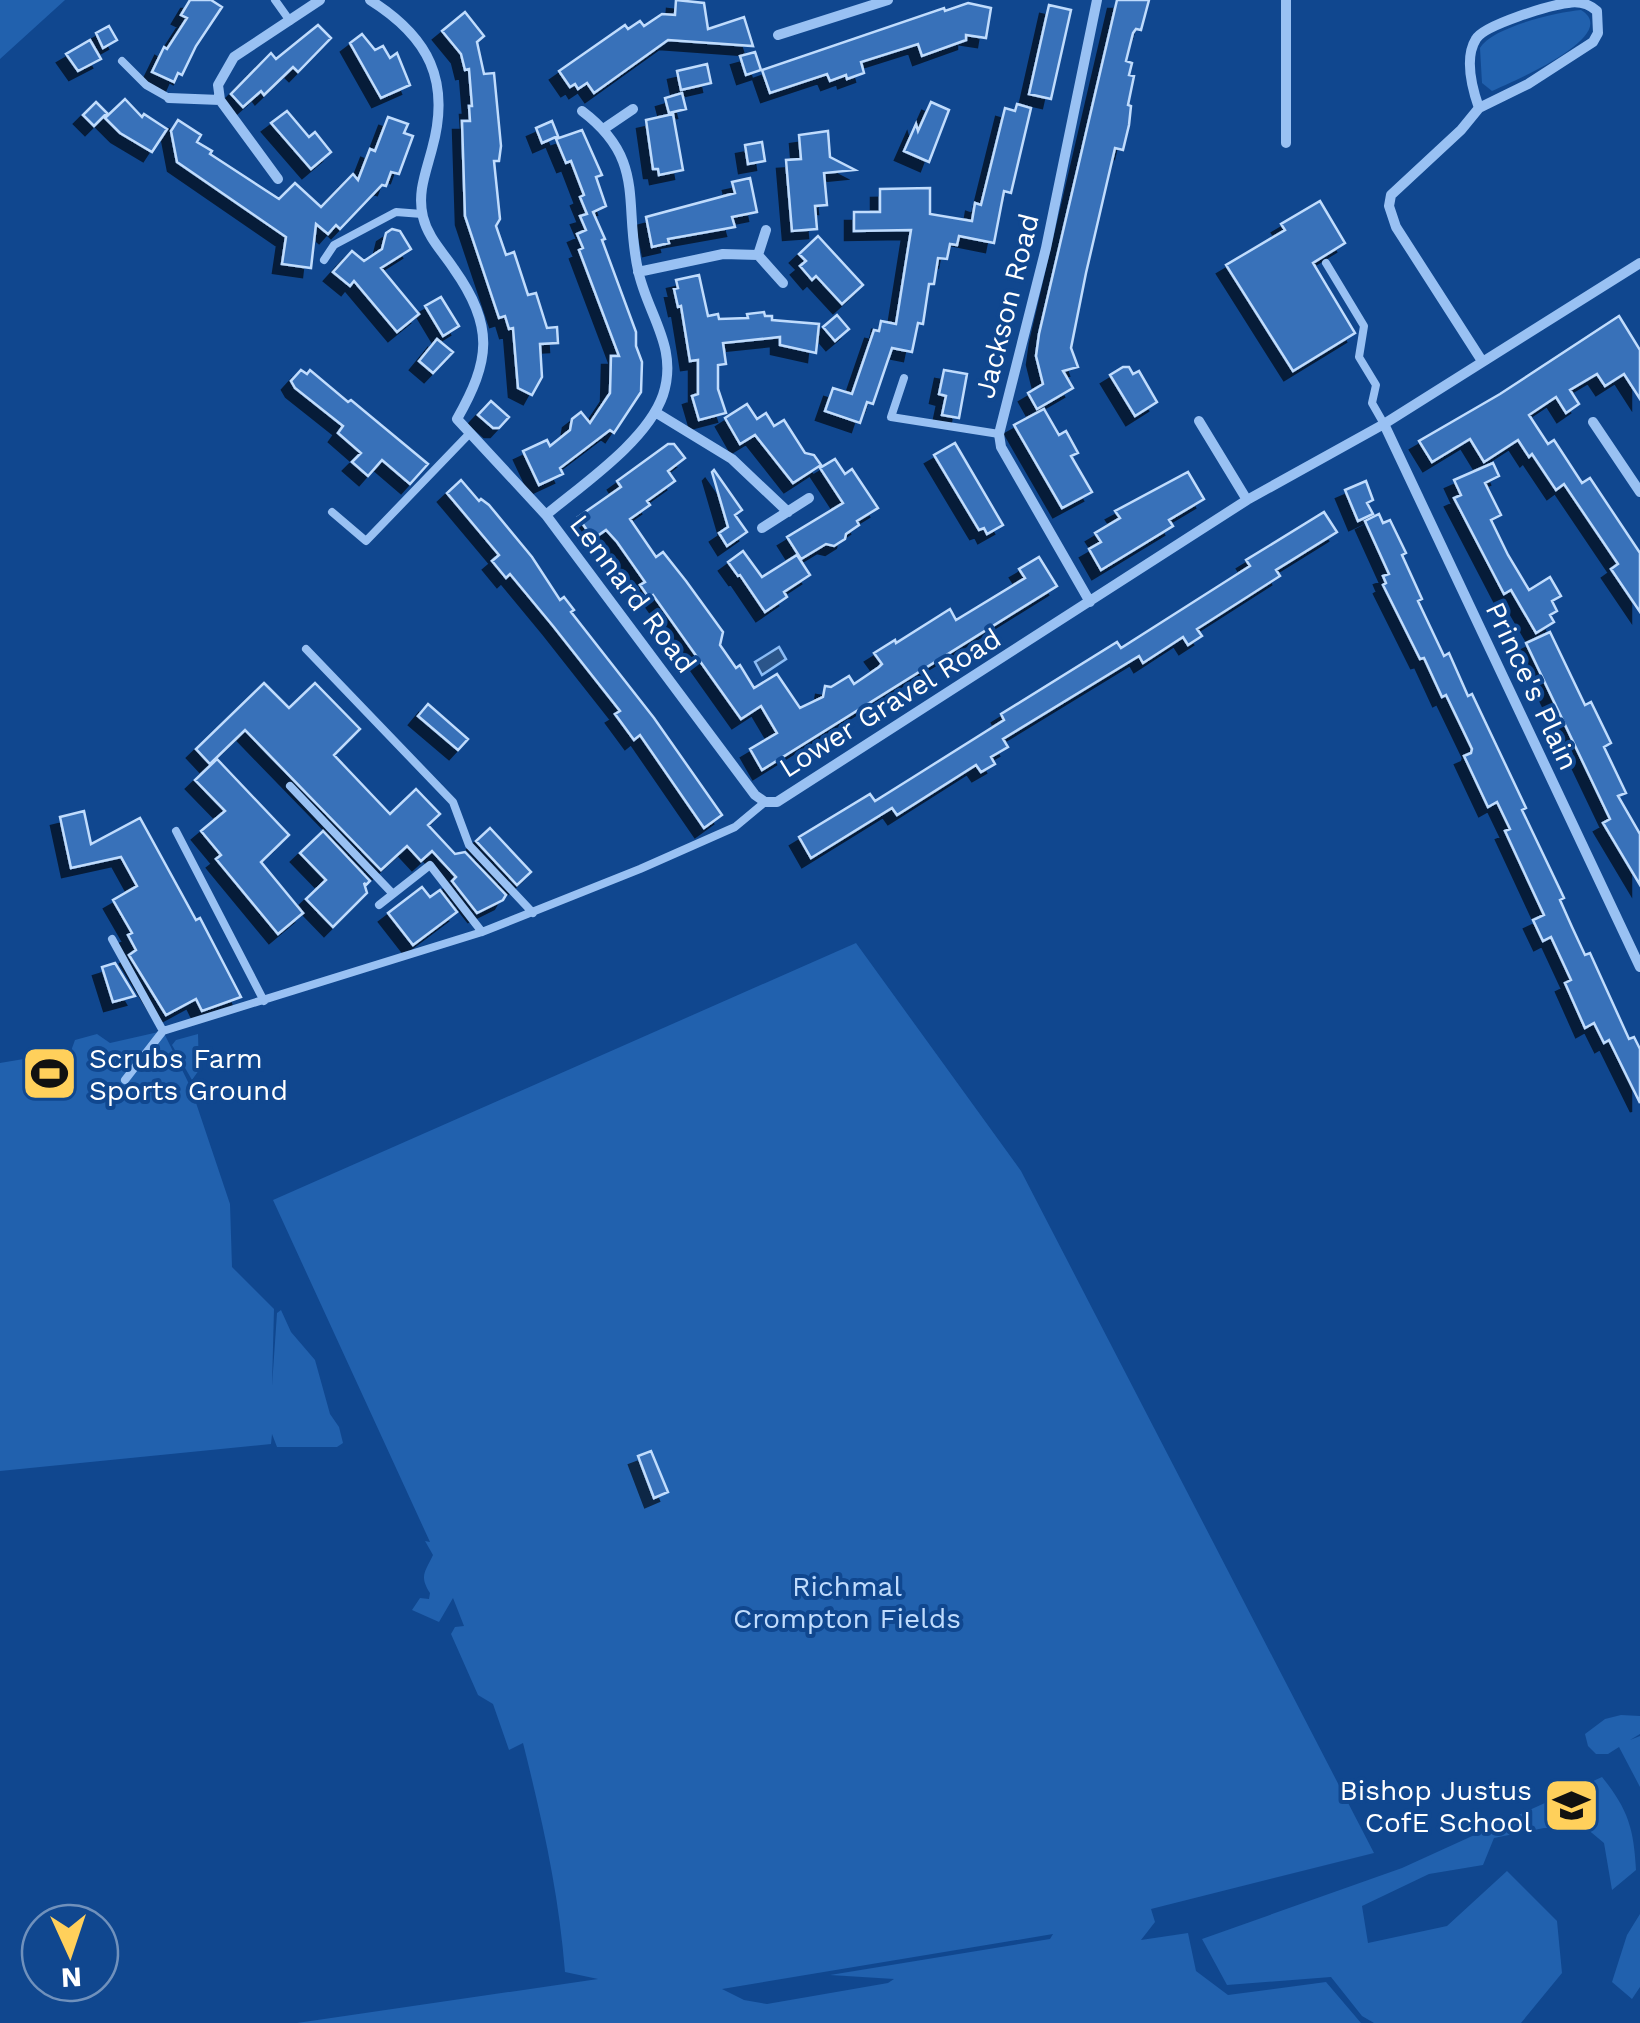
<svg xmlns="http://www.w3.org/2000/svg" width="1640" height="2023" font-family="'Work Sans',sans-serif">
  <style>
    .green { fill: #2161ae; fill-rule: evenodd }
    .water { fill: #2b558a; stroke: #8abcf6; stroke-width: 2.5 }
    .building { fill: #3871b9; stroke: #c0dcfd; stroke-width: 2.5; filter: url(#shadow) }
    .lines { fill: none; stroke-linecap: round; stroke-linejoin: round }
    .service { stroke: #99c1f3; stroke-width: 8 }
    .minor { stroke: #99c1f3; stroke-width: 10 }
    .labels { text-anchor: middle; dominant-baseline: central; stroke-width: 8; stroke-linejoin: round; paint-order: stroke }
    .street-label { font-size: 28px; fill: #fff; stroke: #10478f }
    .poi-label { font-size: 28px; fill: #fff; stroke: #10478f; text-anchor: start }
    .park-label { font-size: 28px; fill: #c0dcfd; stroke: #10478f }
  </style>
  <defs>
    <filter id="shadow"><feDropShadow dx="-9" dy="9" stdDeviation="0" flood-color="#0009"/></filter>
  </defs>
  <rect width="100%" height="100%" fill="#10478f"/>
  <path class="green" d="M0,0H65L0,59Z
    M1581,10C1623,35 1512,82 1492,91L1482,83L1480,48C1492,27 1557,12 1581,10Z
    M856,943L1021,1171L1374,1853L1151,1909L1155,1922L1141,1940L1188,1933L1196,1971L1228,1995L1326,1982L1361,2023H297L598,1979L565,1972C559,1893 542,1819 523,1743L509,1750L493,1704L478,1695L451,1634L455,1627L464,1626L453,1598L439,1622L412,1610L420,1598L429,1599L430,1593C419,1576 425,1572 433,1555L425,1541L430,1542L273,1200ZM1053,1934L1050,1939L830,1975L894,1979L888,1983L767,2004L744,2000L722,1989Z
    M163,1031L191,1088L230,1204L232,1267L274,1309L272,1386L277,1313L281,1310L291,1332L315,1360L330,1414L339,1427L343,1443L337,1447H277L272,1434L271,1444L0,1471V1063L71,1051L75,1040L97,1034L110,1043Z
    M198,1034L199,1070L192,1080L172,1045L176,1040Z
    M1621,1715L1640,1716V1734L1630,1740L1640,1736V1787L1619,1747L1608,1754H1596L1588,1746L1585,1734L1605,1719Z
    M1602,1777C1628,1809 1634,1829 1636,1870L1612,1890L1604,1843L1586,1828H1544L1494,1838L1483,1865L1429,1874L1362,1906L1368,1943L1447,1926L1507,1871L1557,1921L1562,1973L1521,2023H1374L1362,2016L1331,1977L1227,1985L1202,1939L1402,1868Z
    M1640,1914V1987L1632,1999L1612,1982L1627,1935Z"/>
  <path class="water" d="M779,647L786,659L762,675L755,662Z"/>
  <path class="building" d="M190,0H211L222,7L196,46L182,75L178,73L174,82L152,72L164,47L167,49L187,18L181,15Z
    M676,0L704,3L708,29L744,17L753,46L668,40L594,93L587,83L578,89L575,84L570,87L559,71L625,25L628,29L640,21L644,26L662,14L675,15Z
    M1117,0H1149L1141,30L1136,29L1133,33L1126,61L1132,63L1129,75L1134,76L1128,105L1131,106L1129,125L1123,150L1115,148L1086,273L1071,348L1078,367L1063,371L1073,388L1037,409L1028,393L1043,384L1036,356L1039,334Z
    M968,3L991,8L986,38L966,35V40L922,56L918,44L861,62L864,73L847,79L846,75L830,81L827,74L770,93L762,70L944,8L945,11Z
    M1049,5L1071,10L1051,99L1029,94Z
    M465,12L484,36L477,42L484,74L494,73L501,146L499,161H494L500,219L496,226L506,255L514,252L528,295L536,293L547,328L557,327L558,343L540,344L542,377L532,395L518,388L513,328L509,329L505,316L499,318L465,216L462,121H470L469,106H472L469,69L465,70L461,54L442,31Z
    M318,25L331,38L298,72L293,67L264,95L261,91L243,107L231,94L271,53L276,59Z
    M109,26L117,40L103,48L96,33Z
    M362,34L375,50L383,46L390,58L397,53L410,85L381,98L350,43Z
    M90,40L101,59L78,71L66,54Z
    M755,52L761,70L746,75L740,56Z
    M707,64L711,83L681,90L677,71Z
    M682,93L686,109L669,113L665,98Z
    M125,99L142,117L144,114L167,129L152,152L120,133L105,118Z
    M96,102L107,113L94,126L83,115Z
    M931,102L949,110L929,162L904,151L916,124L918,131Z
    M1017,104L1031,108L1011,193L1004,191L994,243L959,236L957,245L950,244L947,259L938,258L934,284H929L923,324L918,323L912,352L892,348L873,404L867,402L860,423L825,411L833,388L852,394L874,330L879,331L881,321L896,324L911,230L854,231V212H880V189L930,188V214L972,221L975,203L981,205L1005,108L1015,111Z
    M287,111L309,137L315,132L331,152L311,169L271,123Z
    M673,114L683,170L659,175L658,169H653L646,120Z
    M388,117L408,124L404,133L413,136L399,174L391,172L386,186L382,185L340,229L336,225L328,234L316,224L311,268L282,264L286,237L177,162L171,131L178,120L201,135L197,142L212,151L210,154L279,199L295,183L321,207L353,174L358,180L370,149L375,151Z
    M552,121L558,136L542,143L536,128Z
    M582,130L602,175L596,177L606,206L593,212L605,239L602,240L636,332V346L642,362L641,392L614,433L610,430L560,468L563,474L539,485L523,451L547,440L550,446L570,430L572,419L581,412L590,423L610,393L611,356H619L579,250L583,248L577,234L586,230L580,216L587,214L580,197L584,195L571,161L566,163L556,139Z
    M828,131L830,157L855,170L824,173L827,205L815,206L817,229L792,231L786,160L801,159L799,135Z
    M762,142L765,161L748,164L745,145Z
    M750,178L757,212L732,217L735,227L668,239L669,243L652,247L646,217L735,193L732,182Z
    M1320,201L1345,243L1313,263L1355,333L1293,371L1226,265L1285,230L1281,224Z
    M392,229L400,231L411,249L381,268L419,314L397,332L354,281L350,286L333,272L352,251L364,261L382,249L386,233Z
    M818,236L863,285L842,304L816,276L812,280L800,266L806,261L799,254Z
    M699,275L708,316L718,314L719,319L748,318L747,314L764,312L765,316H772V320L819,324L816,353L780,345V337L723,343L726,364L718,365V389L726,413L699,420L692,396L698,394V360L690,361L681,306L678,307L674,289L678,288L676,280Z
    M441,297L459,326L443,336L425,306Z
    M837,315L849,329L835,341L823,327Z
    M1619,316L1640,350V399L1624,374L1605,386L1597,374L1570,390L1579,404L1566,413L1556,397L1529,415L1548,444L1554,440L1582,483L1590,478L1640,553V612L1611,569L1618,564L1564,484L1556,490L1532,454L1529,457L1518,440L1484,462L1470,439L1432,462L1419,441L1500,394Z
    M437,339L453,352L433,373L419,361Z
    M1123,367H1129L1133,374L1139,371L1157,402L1135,416L1110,375Z
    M301,370L307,374L310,370L348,402L351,400L428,464L410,484L382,460L368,476L352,462L361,453L338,433L343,426L295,388L291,381Z
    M944,370L967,374L959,418L942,415L946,396L939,394Z
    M491,401L509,417L499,428H493L478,415Z
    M747,404L757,419L766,413L774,426L784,420L805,453L814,455L821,465L793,483L755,435L740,444L725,418Z
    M1044,409L1059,435L1066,431L1078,453L1071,456L1092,492L1062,508L1014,425Z
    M955,443L1003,525L987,534L984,528L979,530L934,455Z
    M668,444H674L685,458L668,471L675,481L647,501L650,505L630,519L656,557L663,552L686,581L723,632L720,645L736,668L740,665L754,688L777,674L800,708L823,697L825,686L831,687L849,676L854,684L879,667L882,664L874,653L895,640L896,643L950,609L956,620L1025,578L1019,569L1039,557L1057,586L762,770L750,749L777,733L761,706L741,719L653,595L649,598L640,585L645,582L617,542L606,530L593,539L578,517L621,487L617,481Z
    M835,459L845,474L852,469L878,508L857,521L859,525L846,534L845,539L834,546L826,544L801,559L787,537L843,503L820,468Z
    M1493,463L1499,476L1485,483L1501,515L1491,520L1508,555L1529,590L1550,577L1561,596L1552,601L1557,611L1550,615L1554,622L1536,633L1511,590L1504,594L1454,498L1461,495L1454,480Z
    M714,470L742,510L735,515L747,532L727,546L719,533L728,527L712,472Z
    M1188,472L1204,499L1169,520L1173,526L1101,570L1089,549L1101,542L1095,533L1120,518L1115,511Z
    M461,480L479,501L481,499L489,505L532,557L560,600L564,597L574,610L571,612L654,718L722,815L704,828L640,735L634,740L615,714L620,711L553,626L510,574L506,578L492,561L499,555L447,493Z
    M1366,481L1373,500L1367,503L1373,514L1358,521L1345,490Z
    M1324,512L1337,532L1276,570L1280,576L1197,629L1202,636L1188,645L1183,637L1143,663L1139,656L1003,739L1008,747L991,757L995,764L981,772L976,765L897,815L892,808L811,858L799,837L870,794L875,801L915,776L1004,720L1001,714L1117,642L1121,648L1250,566L1246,560Z
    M1379,514L1383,523L1390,520L1406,553L1402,555L1422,599L1418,601L1444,656L1449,653L1468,696L1472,694L1526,808L1522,810L1564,898L1560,900L1572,927L1585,955L1590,953L1629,1039L1634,1037L1640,1049V1103L1609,1040L1604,1043L1594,1023L1585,1028L1565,983L1571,980L1551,937L1543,941L1533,920L1544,915L1505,831L1510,829L1497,802L1488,807L1464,756L1471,753L1472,749L1446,695L1442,697L1424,658L1420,659L1383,585L1386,583L1383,576L1389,574L1365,521Z
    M743,551L762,577L797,555L810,575L784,592L787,597L765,612L740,575L738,576L728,562Z
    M1550,632L1585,705L1591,702L1611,743L1604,747L1626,793L1618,796L1640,834V885L1603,823L1610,819L1526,643Z
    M264,683L289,708L315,683L360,729L334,755L390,814L416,789L440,814L428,825L455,854L465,852L506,895L503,900L477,913L452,881L456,877L432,851L421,861L407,846L381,870L245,730L210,764L196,749Z
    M428,704L468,739L458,750L418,716Z
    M217,759L289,835L261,862L303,913L278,934L216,859L221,855L201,831L225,811L195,780Z
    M84,811L91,844L140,818L196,920L200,918L241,997L202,1011L196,999L166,1015L129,955L136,950L128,935L132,933L113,900L137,886L121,857L71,868L60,817Z
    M490,828L531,872L517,885L476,841Z
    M323,831L370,881L366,885L364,883L367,893L333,927L306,899L326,880L300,853Z
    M422,887L430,897L440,890L457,912L413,945L388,913Z
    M115,963L135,996L113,1002L102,967Z
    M651,1451L668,1492L654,1498L638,1456Z"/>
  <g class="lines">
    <path class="service" d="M275,0L290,21
      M122,61L146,85L169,98
      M324,260L334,245L396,212L422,214
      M1326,263L1364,326L1359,357L1376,385L1372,403L1384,424
      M904,378L891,417L999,434
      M332,512L366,541L470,433
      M306,649L453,802L469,845L533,913
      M290,786L393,894
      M176,831L264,1001
      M379,905L430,865L482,932
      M112,939L163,1031
      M125,1080L163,1031L482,932L640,869L735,827L765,802"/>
    <path class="minor" d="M370,0C429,37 451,81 432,149C426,172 417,193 423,217C428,238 443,252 454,269C495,327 490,361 457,419L546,515L755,795L765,802H777L1247,500L1384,424L1640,263
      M778,35L888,0
      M169,98L220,100L218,85L234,57L320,0
      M220,100L278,179
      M1479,108C1472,88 1464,58 1476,39C1484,25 1550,5 1568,3C1579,1 1589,4 1597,11L1598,33L1593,42L1528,84L1479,108L1461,130L1391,195L1389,206L1396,227L1482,361
      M605,128L633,109
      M1286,143V0
      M766,230L758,255L783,283
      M638,272L723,254L758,255
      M655,412L732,459L788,512
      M1199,421L1247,500
      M1593,422L1640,492
      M1384,424L1640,967
      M546,515C583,484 647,441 663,395C679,347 647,314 638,270C623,203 647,160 582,111
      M762,528L809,498
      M1090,602L1001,447L999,434L1046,248L1097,0"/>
  </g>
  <defs>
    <symbol id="stadium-square" viewBox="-11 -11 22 22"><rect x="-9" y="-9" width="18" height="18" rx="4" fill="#ffd05b" stroke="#10478f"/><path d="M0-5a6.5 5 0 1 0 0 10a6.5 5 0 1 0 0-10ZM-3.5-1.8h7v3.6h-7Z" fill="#111"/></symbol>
    <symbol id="school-square" viewBox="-11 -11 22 22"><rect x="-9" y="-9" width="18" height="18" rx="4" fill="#ffd05b" stroke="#10478f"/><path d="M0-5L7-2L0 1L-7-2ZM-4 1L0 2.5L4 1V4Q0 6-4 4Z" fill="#111"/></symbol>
  </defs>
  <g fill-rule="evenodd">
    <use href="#stadium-square" x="18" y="1042" width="63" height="63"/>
    <use href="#school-square" x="1540" y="1774" width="63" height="63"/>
  </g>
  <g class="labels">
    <g class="street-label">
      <text transform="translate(1007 306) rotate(-76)">Jackson Road</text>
      <text transform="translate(633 594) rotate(53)">Lennard Road</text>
      <text transform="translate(1532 686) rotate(65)">Prince's Plain</text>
      <text transform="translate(890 703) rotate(-32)">Lower Gravel Road</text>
    </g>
    <g class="poi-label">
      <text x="89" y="1058">Scrubs Farm<tspan x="89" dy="32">Sports Ground</tspan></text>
      <text x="1532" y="1790" text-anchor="end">Bishop Justus<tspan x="1532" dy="32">CofE School</tspan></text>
    </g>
    <g class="park-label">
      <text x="847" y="1586">Richmal<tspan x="847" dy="32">Crompton Fields</tspan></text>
    </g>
  </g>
  <g transform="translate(70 1953) rotate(177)"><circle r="48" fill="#10478f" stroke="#7091bc" stroke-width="2.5"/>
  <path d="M0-8L18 38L0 25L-18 38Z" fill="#ffd05b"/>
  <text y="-15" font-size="28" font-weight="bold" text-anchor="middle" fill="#ffffff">N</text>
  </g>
</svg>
